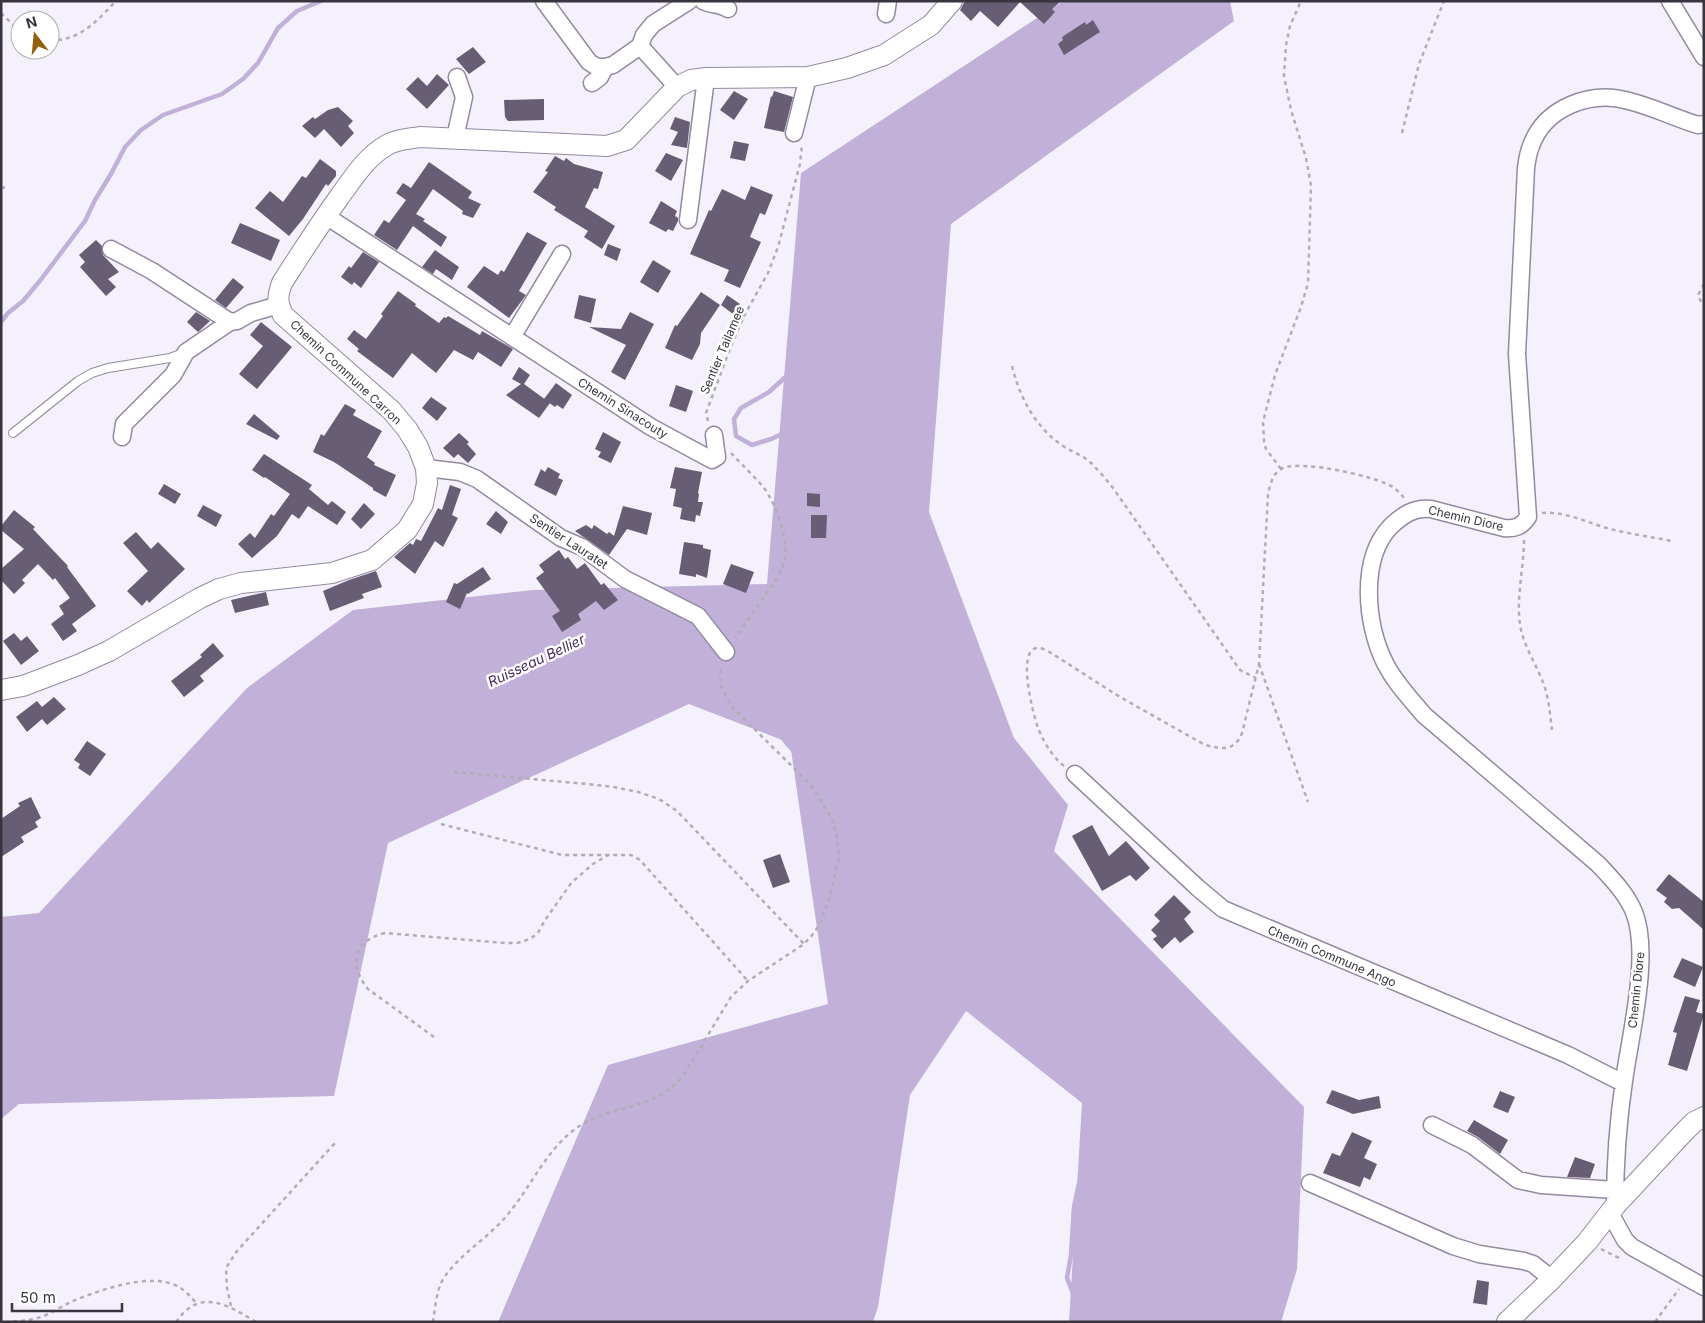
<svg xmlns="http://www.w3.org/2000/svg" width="1705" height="1323" font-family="Inter,sans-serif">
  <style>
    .forest { fill: #c1b0d8 }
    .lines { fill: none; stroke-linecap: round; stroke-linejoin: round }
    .stream { stroke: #c1b0d8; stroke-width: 4.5 }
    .building { fill: #675d74 }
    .service-casing { stroke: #9389a1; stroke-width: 10 }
    .minor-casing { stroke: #9389a1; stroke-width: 19 }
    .tertiary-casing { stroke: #9389a1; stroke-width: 22 }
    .path { stroke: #b1adb7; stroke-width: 2.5; stroke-dasharray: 4 4; stroke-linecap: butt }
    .service { stroke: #fff; stroke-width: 8 }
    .minor { stroke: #fff; stroke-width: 16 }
    .tertiary { stroke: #fff; stroke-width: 20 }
    .labels { text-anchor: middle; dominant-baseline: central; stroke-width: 5; stroke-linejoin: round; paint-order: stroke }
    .street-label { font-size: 12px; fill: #39353f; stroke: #fff }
    .water-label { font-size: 14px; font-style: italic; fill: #452c5f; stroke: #fff }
  </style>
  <rect width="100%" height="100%" fill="#f5f1fc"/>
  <path class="forest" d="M1063,1H1230L1234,21L951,224L929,512L1014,738L1068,805L1054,851L1304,1107L1297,1269L1281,1322H1069L1082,1103L966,1011L910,1095L878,1307L873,1322H498L608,1065L828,1004L790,743L689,704L388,843L334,1096L19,1104L1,1119V917L39,913L247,688L353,610L533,590L767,584L801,173Z"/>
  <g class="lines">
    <path class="stream" d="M1,322L8,313L23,301L39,282L85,221L95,200L111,174L125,147L141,130L163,115L222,94L243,79L258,63L278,28L297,11L321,1
      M1,965L23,940L44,930C52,933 59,936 66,939C79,946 89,955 105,956C121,957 141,951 154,942C165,934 176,922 178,908C180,897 179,886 178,875C175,856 163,834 180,817C181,816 185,811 187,810C214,798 247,843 274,839C278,839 284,836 288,835C310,825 317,787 330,768C338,755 349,743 360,732C387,707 418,695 455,696C469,696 483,698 497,693C512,688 530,680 544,672C569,657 595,638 626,638C643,638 662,645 675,655C694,669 706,691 732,695C740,697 751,693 760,692
      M1084,1322L1067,1278L1071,1255L1074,1207L1078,1188L1091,1133L1098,1120L1099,1106L1096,1094L1090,1084L1075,1069L1059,1047L1055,1032L1050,1025L1041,1019L1024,1014L992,1016L982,1014L974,1011L956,999L947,968L940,957L939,937L934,911L938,897L945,855L944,846C926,829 900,826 878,816C867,810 863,795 853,787C842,778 828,774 816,767C785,751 772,724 760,692L772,671L796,653L819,642L876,623L885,618L899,611L913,594L911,578L898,552L864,507L852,487L831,464L817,445L801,434L784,433L771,439L752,445L736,436L734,419L741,408L769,392L834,333L863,298L870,273L863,264L849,254L841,241L836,203L847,173L858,164L891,154L902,147L929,127L953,105L985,97H1006L1059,111L1080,109L1102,98L1119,87L1130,74L1139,55L1148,31L1144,1"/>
  </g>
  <path class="building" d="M965,1H1061L1052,9L1055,12L1044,24L1020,2L998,27L980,11L971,21L960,10Z
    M1093,20L1100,32L1064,55L1058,44L1063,40L1062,37L1085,22L1086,25Z
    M473,47L486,62L469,74L456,59Z
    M437,74L449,85L427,109L406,89L418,77L427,86Z
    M734,91L748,99L734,120L720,110Z
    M774,91L793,97L784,132L764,128L771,96L772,97Z
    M544,99V120L508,121L505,117L504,100Z
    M338,107L353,121L348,126L354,133L341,147L324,129L315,138L302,126L313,117L315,119L328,110Z
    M675,117L690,122L687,148L671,145L678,132L670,129Z
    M734,141L749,144L745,161L730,158Z
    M666,153L683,160L671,181L655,171Z
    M555,156L564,161L566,158L574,164L603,172L598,189L594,188L585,207L615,226L602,249L584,237L588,231L554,210L556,207L533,192L548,172L545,171Z
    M320,159L336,171V176L328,186L326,184L303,219L289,236L255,208L270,191L283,202L302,176L306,178Z
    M429,162L472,192L468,198L481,204L473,218L462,214L463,211L433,189L416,214L425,219L423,221L447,237L441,247L413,226L397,250L374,235L384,220L389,223L406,200L396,193L403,183L411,188Z
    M751,186L773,195L765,215L760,213L750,237L761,242L740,288L724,281L729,270L690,254L709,210L711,211L722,189L745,200Z
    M661,201L677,211L675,216L678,218V221L673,231L668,229L666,232L649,223Z
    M240,223L280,240L271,261L231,243Z
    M527,232L547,243L519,291L526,295L509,318L467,287L484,266L498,275L501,270L504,272Z
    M96,240L102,246L103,255L119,272L108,279L116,287L106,296L80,267L85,262L79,255Z
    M608,244L621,249L617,261L604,255Z
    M435,250L459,267L452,280L436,269L433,274L422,267Z
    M363,252L379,262L361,288L354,282L352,285L341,277L349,266L351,268Z
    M653,260L671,271L658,293L640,282Z
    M233,278L244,287L226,308L215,300Z
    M398,291L416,304L415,306L439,323L444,317L446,318L448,316L480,335L482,331L513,349L501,367L478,352L473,360L454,350L436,373L412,353L393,378L357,351L359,349L347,339L354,330L366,339L383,316L381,314Z
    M701,292L720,305L701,333L700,344L692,360L665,348L675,325L677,326Z
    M579,295L596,299L591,323L574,318Z
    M727,295L740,304L733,314L721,305Z
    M196,312L210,321L198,332L187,322Z
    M630,312L654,324L625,380L611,372L626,345L589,327L621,329Z
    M261,322L292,347L257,389L239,374L263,346L250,335Z
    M519,367L530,375L524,384L550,403L539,418L506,395L521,384L512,379Z
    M556,383L572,395L563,409L557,405L555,407L544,399Z
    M676,385L693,391L686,412L669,406Z
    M431,397L447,408L437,421L422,408Z
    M345,404L356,410L353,415L382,431L367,457L375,463L374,465L396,475L386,497L373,490V488L334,462L313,452L321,434L324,436Z
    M254,414L280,436L277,440L246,424Z
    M603,432L621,442L611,463L598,457L601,452L595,449Z
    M459,433L469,442L467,444L476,454L468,463L458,454L454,458L443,448Z
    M264,454L312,485L309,489L328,505L332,501L346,512L337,525L308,506L299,519L292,514L277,536L252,558L238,544L250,533L255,538L271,514L274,516L290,494L265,477L264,478L252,470Z
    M548,467L560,474L558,478L563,480L556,496L534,485L541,469L545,472Z
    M675,467L702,472L698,493L699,494L698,502H703L700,516L696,515L695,522L680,519L682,508L673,506L676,489L670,488Z
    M164,484L181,494L175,504L158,494Z
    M450,485L461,489L452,515L458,518L443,547L435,541L415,574L394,557L410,543L413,545L416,539L421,541L438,508L442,510Z
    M807,493L820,494V507L807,506Z
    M364,503L375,514L361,529L351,519Z
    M203,505L222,515L216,527L197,516Z
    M623,506L652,513L647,535L627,529L609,555L575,531L586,525L592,529L594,525L607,534L609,532L614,536Z
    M14,510L35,527L33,529L68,566L67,567L96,606L72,624L77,631L63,641L51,624L64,614L59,606L70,598L55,578L53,580L38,564L22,580L25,583L14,594L1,580V569L24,549L1,530V526Z
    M496,511L508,522L501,534L486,524Z
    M811,515H827L826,538H811Z
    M136,532L151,549L158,542L185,569L149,603L147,600L142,606L127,591L148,571L123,543Z
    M684,542L703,545V548L711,550L707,578L696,574V577L679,574Z
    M559,550L565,559L568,557L577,569L585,563L601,585L604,583L618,600L604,610L596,601L578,614L581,620L562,632L552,616L560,611L536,578L544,572L539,565Z
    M731,564L754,572L746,593L723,584Z
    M483,567L491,579L468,594L467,593L460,609L446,602L454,583L457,584Z
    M376,571L382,587L362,594L364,598L330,611L323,591L349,580Z
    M266,592L269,605L235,613L231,600Z
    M14,633L21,641L27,636L39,651L21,665L3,641Z
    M213,643L224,656L200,676L204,681L184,697L171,681L202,657L200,655Z
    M54,697L66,709L47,725L42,719L27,732L16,717L37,701L42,707Z
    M87,741L106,754L90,776L78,768L80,764L74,760Z
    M31,797L41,818L35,822L38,827L21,837L24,842L1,857V819L20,806L18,803Z
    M1092,825L1109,856L1126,841L1150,868L1136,881L1130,875L1102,891L1072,836Z
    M780,854L790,882L773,888L763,860Z
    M1669,874L1704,902V930L1679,908L1672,909L1664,902L1667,898L1656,890Z
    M1174,895L1191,912L1184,919L1194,932L1180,943L1175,937L1162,949L1153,939L1157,936L1151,930L1160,921L1154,915Z
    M1682,958L1703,967L1695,987L1673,977Z
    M1685,996L1700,1000L1696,1012L1704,1014L1687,1071L1668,1065L1677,1033L1673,1032Z
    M1332,1090L1359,1100L1379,1096L1381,1108L1353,1114L1326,1103Z
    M1500,1091L1515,1097L1508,1113L1493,1107Z
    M1474,1120L1508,1140L1500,1154L1478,1137L1467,1131Z
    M1352,1132L1372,1141L1364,1158L1377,1164L1370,1180L1364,1177L1360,1187L1323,1173L1332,1153L1340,1156Z
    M1575,1157L1595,1164L1590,1178L1567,1177Z
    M1477,1280L1489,1282L1487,1305L1473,1303Z"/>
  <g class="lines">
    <defs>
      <path id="service" d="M13,433L78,381L92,373L108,368L170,358L183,353"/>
      <path id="minor" d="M544,1L589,62L597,67H605L613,65L640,46L644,35L653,24L689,1
        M703,1C711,5 721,4 728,9
        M1670,1L1704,57
        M886,14L888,1
        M640,46L677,87
        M592,83L600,77L605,67
        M794,133L808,77
        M455,138L464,97L457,77
        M326,216L651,427L712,460L717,457L714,435
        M688,220L706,78
        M111,249L152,271L230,322
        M512,337L562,254
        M122,437L124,424L173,375L186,352L230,322L237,321L251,313L279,305
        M426,468L460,472L477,479L561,538L582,547L625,579L698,616L726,652
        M1075,774L1198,888L1223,909L1568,1055L1623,1083
        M1432,1125L1472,1145L1518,1180L1541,1185L1615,1190
        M1310,1183L1453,1246L1479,1254L1524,1261L1533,1264L1552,1279
        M1615,1206C1615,1166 1618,1121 1624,1081C1630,1036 1651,954 1634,912C1626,893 1612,879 1598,864L1424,715C1410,698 1395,683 1385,663C1366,625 1359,559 1391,526C1403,515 1414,507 1431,509L1504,528C1515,529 1521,527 1528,517L1517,354L1526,168C1527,161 1528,153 1531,146C1545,107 1591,90 1629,101C1653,107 1675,118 1698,125L1704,124
        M1610,1213L1625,1240L1632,1247L1704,1287"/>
      <path id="tertiary" d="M1,690L23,686L78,665L109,651L200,598L219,589L241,583L332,573L372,560L407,530L423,504L427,483L426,468L418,447L407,429L391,410L283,315C277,301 277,297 282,283C301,253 320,224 340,196C354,177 366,157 387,145C397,139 409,139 420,137L607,146L626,140L677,87L691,80L706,78L808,77L847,68L884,55L931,25L952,1
        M1507,1322L1552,1279L1587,1242L1615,1206L1683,1133L1694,1122L1704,1117"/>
    </defs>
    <use href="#service" class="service-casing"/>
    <use href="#minor" class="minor-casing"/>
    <use href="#tertiary" class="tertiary-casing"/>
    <path class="path" d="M1,13L20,32
      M50,40C79,42 98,20 116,1
      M1402,133L1419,64L1444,1
      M1,188L7,187
      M1704,284L1698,295L1701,302L1704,305
      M1012,366C1020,398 1035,427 1063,446C1072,452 1082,455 1090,462C1098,470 1106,479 1113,488L1240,670L1256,678
      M708,421L706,413L731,346L744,316L768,273L778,247L800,164L802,145
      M731,453C742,465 754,476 764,488C777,506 791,543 783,566C782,570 780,573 778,577L735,638
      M1281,469L1266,449L1264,441L1263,422L1275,375L1301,307L1308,283L1311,186L1306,158L1291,110L1284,76L1286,45L1290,26L1301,1
      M1542,513C1565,511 1588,523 1610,529C1630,534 1651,537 1672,541
      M1524,540C1524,568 1516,596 1520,624C1523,646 1537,665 1544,685C1549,699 1550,715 1552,730
      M1259,664L1308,802
      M1064,766C1052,756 1044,743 1038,728C1033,714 1011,631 1048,651L1120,697L1205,745C1221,749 1235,752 1242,733L1259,664L1268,494C1270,485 1273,472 1283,468C1302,460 1375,476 1393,487C1397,490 1401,494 1404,498
      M454,772L587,784L614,787L638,792L659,799L677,811L804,944
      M441,824L562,855H631L640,860L748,981
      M434,1037L368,989C348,964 353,941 385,933L505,943H517L530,939L538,933L545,920L572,882L593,864L610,854
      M1601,1249L1621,1259
      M231,1306L227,1288L226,1268L237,1251L335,1143
      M5,1322C19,1321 33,1321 46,1315C55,1311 64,1305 73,1301C100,1290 150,1272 177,1286C185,1290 191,1297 197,1304
      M176,1322C200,1287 228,1305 256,1322
      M433,1322C435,1309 436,1293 442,1281C456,1258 478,1245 496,1227C528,1197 543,1149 581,1125C615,1104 655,1110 683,1076L731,997L748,981L804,944L813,934L820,924L829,899L839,858L837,838L832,819L822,802L811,785L731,706L720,683L721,665
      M1655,1322L1679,1289"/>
    <use href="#service" class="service"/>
    <use href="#minor" class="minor"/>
    <use href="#tertiary" class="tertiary"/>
  </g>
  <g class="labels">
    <g class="street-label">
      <text transform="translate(722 350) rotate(-67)">Sentier Tailamee</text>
      <text transform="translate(346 372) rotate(43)">Chemin Commune Carron</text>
      <text transform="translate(623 408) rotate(32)">Chemin Sinacouty</text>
      <text transform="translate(1466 518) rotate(13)">Chemin Diore</text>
      <text transform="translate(569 541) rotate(33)">Sentier Lauratet</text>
      <text transform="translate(1332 956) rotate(23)">Chemin Commune Ango</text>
      <text transform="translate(1636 990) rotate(-84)">Chemin Diore</text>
    </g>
    <g class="water-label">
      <text transform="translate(536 660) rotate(-25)">Ruisseau Bellier</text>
    </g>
  </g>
  <rect width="1705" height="1323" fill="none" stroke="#39353f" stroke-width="5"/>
  <g transform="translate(35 35) rotate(344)"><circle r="24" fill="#ffffff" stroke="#b0aeb2"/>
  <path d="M0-4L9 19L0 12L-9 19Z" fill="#90600c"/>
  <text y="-8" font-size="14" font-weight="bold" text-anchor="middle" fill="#39353f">N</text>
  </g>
  <path d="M12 1303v8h110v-8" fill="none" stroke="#39353f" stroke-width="2.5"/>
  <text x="20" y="1303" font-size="15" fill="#39353f" stroke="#ffffff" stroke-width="4" paint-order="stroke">50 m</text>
</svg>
